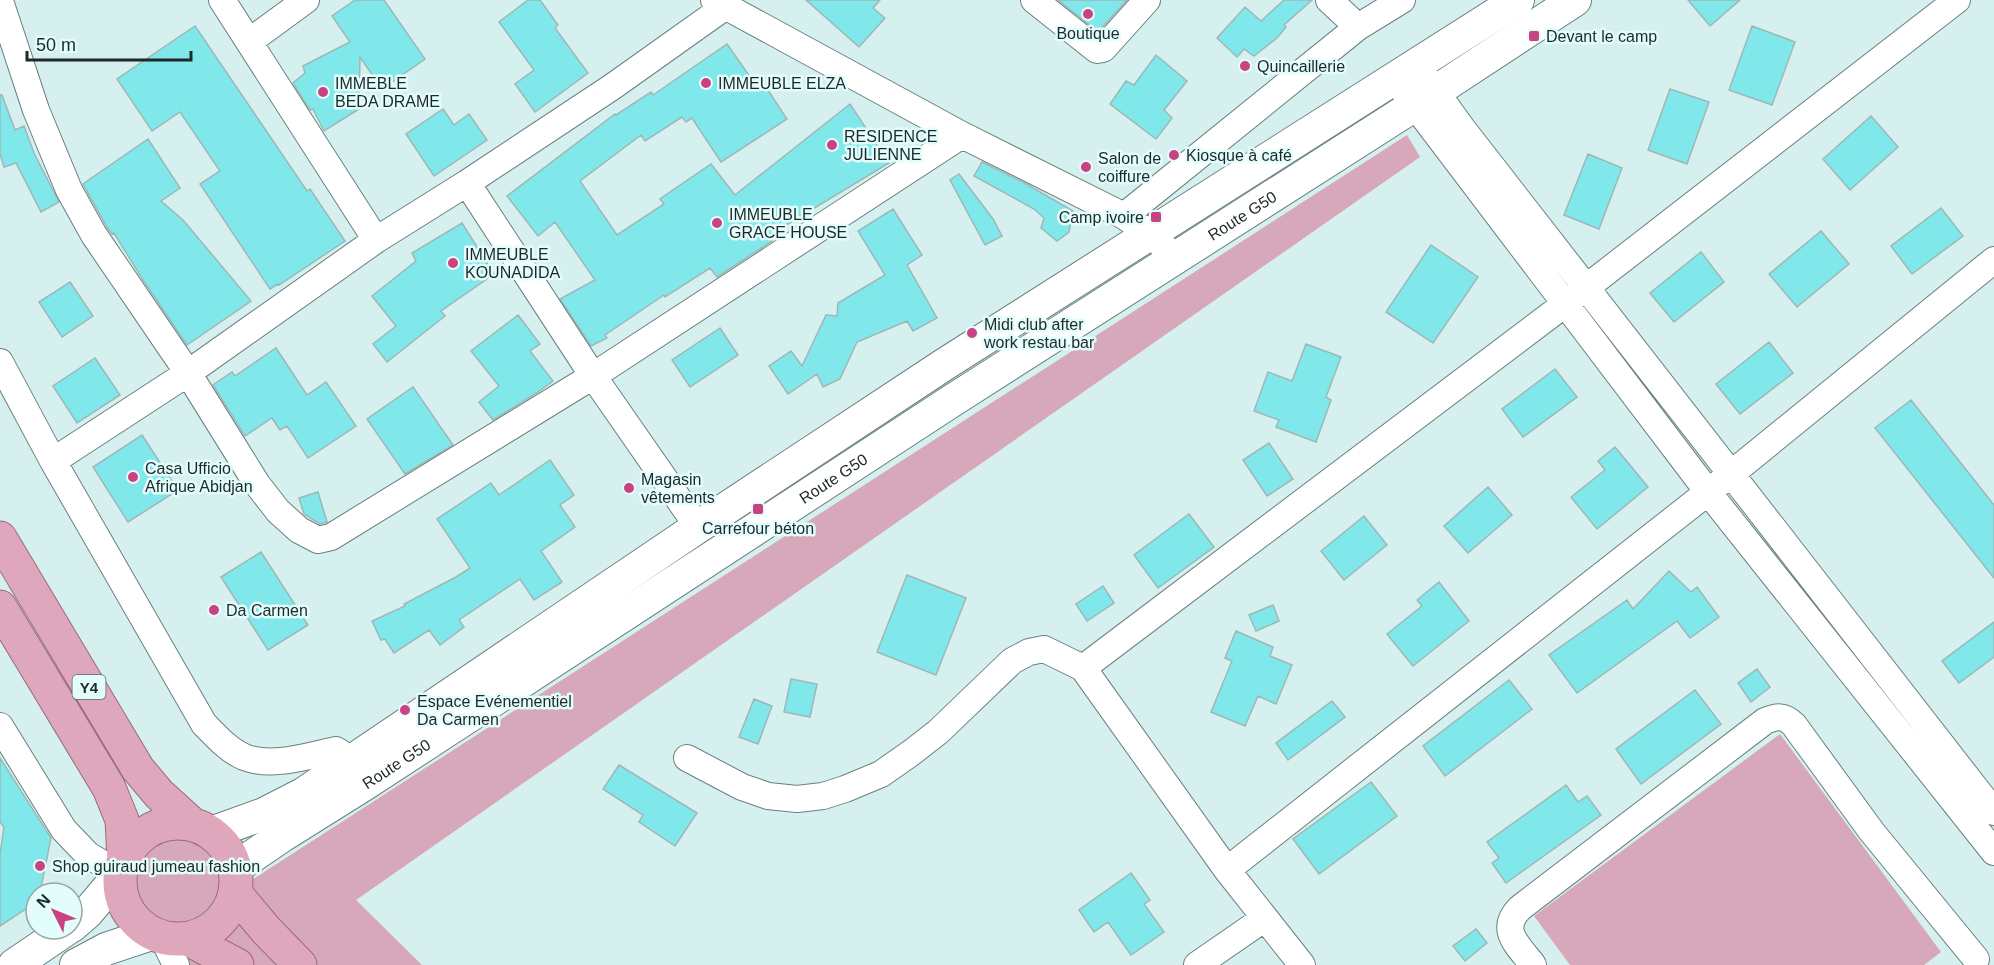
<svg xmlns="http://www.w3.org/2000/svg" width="1994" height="965" font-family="Arial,sans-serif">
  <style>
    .green { fill: #d7a8b9 }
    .building { fill: #80e8ea; stroke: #9eb7b7; stroke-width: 1.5 }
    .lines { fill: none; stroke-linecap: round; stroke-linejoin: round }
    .minor-casing { stroke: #698080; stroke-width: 28 }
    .tertiary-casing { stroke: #698080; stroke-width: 34 }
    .trunk-casing { stroke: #966c7e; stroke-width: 35 }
    .minor { stroke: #fff; stroke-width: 26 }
    .tertiary { stroke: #fff; stroke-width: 32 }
    .trunk { stroke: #dfa7bc; stroke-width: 33 }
    .poi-dot { fill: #c94281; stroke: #e3fdfd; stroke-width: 2 }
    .labels { text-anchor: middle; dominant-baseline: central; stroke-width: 5; stroke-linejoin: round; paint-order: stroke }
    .shield { fill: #e3fdfd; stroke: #596868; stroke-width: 1.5 }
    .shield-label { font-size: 15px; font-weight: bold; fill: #1e2828 }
    .poi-label { font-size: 16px; fill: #1e2828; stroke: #e3fdfd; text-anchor: start }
    .street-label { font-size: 16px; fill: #1e2828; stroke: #e3fdfd }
  </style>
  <rect width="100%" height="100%" fill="#d6efef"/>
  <path class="green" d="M1407,135L1420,157L356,900L422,965H168L150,946L176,929C165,925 156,922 148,913C132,895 132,864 152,847C177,826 217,837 227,868C230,876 228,887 227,896Z
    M1780,734L1941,952L1924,965H1570L1534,916Z"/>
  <path class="building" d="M355,0H384L425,59L382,89L360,57L359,109L324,131L313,109L310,110L293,83L305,73L303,66L350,42L332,16Z
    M528,0H540L558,25L555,28L588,73L535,112L515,84L534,70L499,22Z
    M806,0H880L873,8L885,18L859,47Z
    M1058,0H1127L1098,32Z
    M1284,0H1312L1284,25L1286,27L1277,38L1254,56L1244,49L1237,57L1217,38L1245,7L1261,21Z
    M1688,0H1740L1710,26Z
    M195,26L307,191L310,189L345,241L279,285L278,284L270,289L200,184L220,171L180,112L152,131L117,79Z
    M1752,26L1795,42L1772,105L1729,90Z
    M727,44L760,91L766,87L787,119L721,162L692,118L686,122L682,117L645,141L641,135L580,181L617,235L664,204L660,199L711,164L735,195L850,104L889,163L768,236L772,241L717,277L710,268L665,297L664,295L605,335L607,338L591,346L560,299L595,280L555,222L538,236L507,196L615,114L616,115L651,92L653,95Z
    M1156,55L1187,81L1164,110L1172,118L1156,139L1110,104L1126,81L1134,85Z
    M1670,89L1709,102L1687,164L1648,150Z
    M0,95H2L15,130L24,126L34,153L59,202L41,212L16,163L4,167L0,154Z
    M443,109L454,125L469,114L487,140L434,176L406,134Z
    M1871,116L1898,147L1850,190L1823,159Z
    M148,139L180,188L161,201L183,220L251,301L187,345L143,280L114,233L112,234L107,227L83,184Z
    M1588,154L1622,168L1599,229L1564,215Z
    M982,162L1028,185L1073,211L1069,232L1057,241L1041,228L1044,218L1034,209L974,176Z
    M959,174L993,219L1002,236L985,245L950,180Z
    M1941,208L1963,236L1912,274L1891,246Z
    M893,209L922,255L907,265L937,318L913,331L907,321L857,342L840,379L823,387L817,374L788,394L769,366L791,351L802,366L826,315L837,316L838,303L885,275L858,231Z
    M462,223L494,274L441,311L445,316L387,362L373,344L396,326L372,296L416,261L412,253Z
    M1821,231L1849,264L1797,307L1769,274Z
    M1431,245L1478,277L1433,343L1386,312Z
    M1701,252L1724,282L1674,322L1650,293Z
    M70,282L93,316L62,337L39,302Z
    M518,315L540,344L530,351L553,381L538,392L493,420L479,402L499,386L471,351Z
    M720,328L738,355L690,387L672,360Z
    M1769,342L1793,373L1740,414L1716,384Z
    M1306,344L1341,357L1326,397L1331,400L1316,442L1276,427L1279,420L1254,411L1268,372L1292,381Z
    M276,348L307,395L326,382L356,426L308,458L287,426L280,430L272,418L245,436L213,385L232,372L235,376Z
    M95,358L120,395L77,423L53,386Z
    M1555,369L1577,397L1523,437L1502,409Z
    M413,387L453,445L405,474L367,419Z
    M1911,400L1994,505V578L1875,428Z
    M142,435L178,490L128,522L93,467Z
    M1269,443L1293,479L1267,496L1243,460Z
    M1615,447L1648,487L1597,529L1571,497L1605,470L1598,461Z
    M550,460L574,495L560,505L575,527L541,551L562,582L534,600L520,579L459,620L464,627L440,645L429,630L394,653L385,639L381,640L372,621L405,606L404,604L456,577L470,568L437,519L491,483L499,495Z
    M1488,487L1512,515L1468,553L1444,526Z
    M318,492L327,522L320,524L304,514L299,498Z
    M1189,514L1214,547L1158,588L1134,555Z
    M1364,516L1387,545L1344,580L1321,551Z
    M261,552L308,625L268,650L221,577Z
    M1669,571L1691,592L1697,587L1719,617L1690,638L1677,621L1577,693L1549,655L1627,600L1633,609Z
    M907,575L966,598L936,675L877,652Z
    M1439,582L1469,621L1413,666L1387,634L1422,606L1417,600Z
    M1103,586L1114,603L1087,621L1076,604Z
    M1273,605L1279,621L1256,631L1249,615Z
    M1994,622V657L1959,683L1942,661Z
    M1236,631L1273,647L1270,656L1292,665L1276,704L1258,696L1245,726L1211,712L1232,661L1225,658Z
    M1757,669L1770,687L1751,702L1738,683Z
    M791,679L817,684L810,717L784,712Z
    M1509,680L1532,709L1445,776L1423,746Z
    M1695,690L1721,724L1641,784L1616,749Z
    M754,699L772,706L758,744L739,737Z
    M1332,701L1345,717L1288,760L1276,743Z
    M0,758L51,838L40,893H36V902L0,926V854L4,827L0,822Z
    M619,765L697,813L675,846L639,822L643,815L603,789Z
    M1371,782L1397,816L1319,874L1293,839Z
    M1566,785L1578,802L1587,796L1601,815L1506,883L1492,863L1499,858L1487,842Z
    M1131,873L1150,900L1144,904L1164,932L1131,955L1108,922L1094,932L1079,910Z
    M1476,929L1487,943L1465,961L1453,946Z"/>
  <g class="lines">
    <defs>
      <path id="minor" d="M222,0L376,240
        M714,0L962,135L1124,216L1150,234L1176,258
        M1034,0L1097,50L1103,49L1147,0
        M1329,0L1358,27
        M0,1L36,110L69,190L94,235L188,373L257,484L278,511L299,530L318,540L331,537L593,376L962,135
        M250,41L306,0
        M1425,77L1462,128L1994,812
        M1394,78L1708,492L1994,852
        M467,183L593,376L698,527
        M1124,216L1358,27L1402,0
        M0,362L53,461L204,724C216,736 228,750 244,757C272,768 307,756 336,750L344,755L350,763
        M53,461L188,373L376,240L467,183L612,87L726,6
        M1083,668L1565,304L1957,0
        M0,726L64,830L88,855L120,874
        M687,758L742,787L768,796L797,799L823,796L845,789L881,774L911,753L938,732L1012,661L1029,652L1044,649L1083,668L1227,870L1302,965
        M1227,870L1731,474L1994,260
        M163,938L176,965
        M1197,965L1265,918
        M1533,965C1518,945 1498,930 1520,908L1765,721C1777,716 1784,715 1794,725L1872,832L1976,959"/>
      <g id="tertiary">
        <path d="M211,833L264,814L303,794L698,527L945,364L1518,0"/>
        <path id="s1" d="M235,868L282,836L365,784L950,402L1415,105L1575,0"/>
        <path d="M72,926L87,913L120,874"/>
        <path d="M14,965L67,929"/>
        <path d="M76,965L106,949L151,934"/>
      </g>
      <path id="trunk" d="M0,538L138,769L159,794L192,824
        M0,607L109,788L122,820L124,860
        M120 881a58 58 0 1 1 116 0a58 58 0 1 1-116 0Z
        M235,893L266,930L300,965
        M188,939L237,965"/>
    </defs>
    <use href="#minor" class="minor-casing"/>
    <use href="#tertiary" class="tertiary-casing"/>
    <use href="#trunk" class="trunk-casing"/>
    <use href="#minor" class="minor"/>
    <use href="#tertiary" class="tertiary"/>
    <use href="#trunk" class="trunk"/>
  </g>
  <g class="poi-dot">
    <circle cx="1088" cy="14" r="6"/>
    <rect x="1528" y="30" width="12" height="12" rx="3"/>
    <circle cx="1245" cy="66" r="6"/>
    <circle cx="706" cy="83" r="6"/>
    <circle cx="323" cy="92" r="6"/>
    <circle cx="832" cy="145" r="6"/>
    <circle cx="1174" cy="155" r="6"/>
    <circle cx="1086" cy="167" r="6"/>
    <rect x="1150" y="211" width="12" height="12" rx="3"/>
    <circle cx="717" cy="223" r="6"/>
    <circle cx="453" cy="263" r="6"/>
    <circle cx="972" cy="333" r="6"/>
    <circle cx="133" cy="477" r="6"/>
    <circle cx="629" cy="488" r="6"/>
    <rect x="752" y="503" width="12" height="12" rx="3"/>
    <circle cx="214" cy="610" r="6"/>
    <circle cx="405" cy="710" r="6"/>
    <circle cx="40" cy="866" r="6"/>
  </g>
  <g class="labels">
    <rect class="shield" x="72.5" y="675" width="33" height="24" rx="4.5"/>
    <g class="shield-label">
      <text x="89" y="687">Y4</text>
    </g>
    <g class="poi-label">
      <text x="1088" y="33" text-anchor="middle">Boutique</text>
      <text x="1546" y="36">Devant le camp</text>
      <text x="1257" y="66">Quincaillerie</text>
      <text x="335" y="83">IMMEBLE<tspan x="335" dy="18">BEDA DRAME</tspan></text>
      <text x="718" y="83">IMMEUBLE ELZA</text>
      <text x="844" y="136">RESIDENCE<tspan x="844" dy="18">JULIENNE</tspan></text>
      <text x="1186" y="155">Kiosque à café</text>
      <text x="1098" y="158">Salon de<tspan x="1098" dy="18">coiffure</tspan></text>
      <text x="729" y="214">IMMEUBLE<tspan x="729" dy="18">GRACE HOUSE</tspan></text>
      <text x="1144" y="217" text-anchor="end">Camp ivoire</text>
      <text x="465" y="254">IMMEUBLE<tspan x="465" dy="18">KOUNADIDA</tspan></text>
      <text x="984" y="324">Midi club after<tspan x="984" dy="18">work restau bar</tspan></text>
      <text x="145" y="468">Casa Ufficio<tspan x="145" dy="18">Afrique Abidjan</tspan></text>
      <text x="641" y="479">Magasin<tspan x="641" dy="18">vêtements</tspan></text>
      <text x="758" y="528" text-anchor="middle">Carrefour béton</text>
      <text x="226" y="610">Da Carmen</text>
      <text x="417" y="701">Espace Evénementiel<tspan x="417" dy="18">Da Carmen</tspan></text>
      <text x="52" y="866">Shop guiraud jumeau fashion</text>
    </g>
    <g class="street-label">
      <text stroke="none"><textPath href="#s1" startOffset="1200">Route G50</textPath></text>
      <text stroke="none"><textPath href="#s1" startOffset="714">Route G50</textPath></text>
      <text stroke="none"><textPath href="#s1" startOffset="192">Route G50</textPath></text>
    </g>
  </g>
  <g transform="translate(54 911) rotate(313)"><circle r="28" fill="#e3fdfd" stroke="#94a8a8" stroke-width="1.5"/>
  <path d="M0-4.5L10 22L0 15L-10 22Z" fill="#c94281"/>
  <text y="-9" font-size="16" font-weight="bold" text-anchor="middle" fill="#1e2828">N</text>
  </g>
  <path d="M27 51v9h164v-9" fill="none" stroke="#1e2828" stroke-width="3"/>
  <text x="36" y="51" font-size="18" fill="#1e2828" stroke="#e3fdfd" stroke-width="4.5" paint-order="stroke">50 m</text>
</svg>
